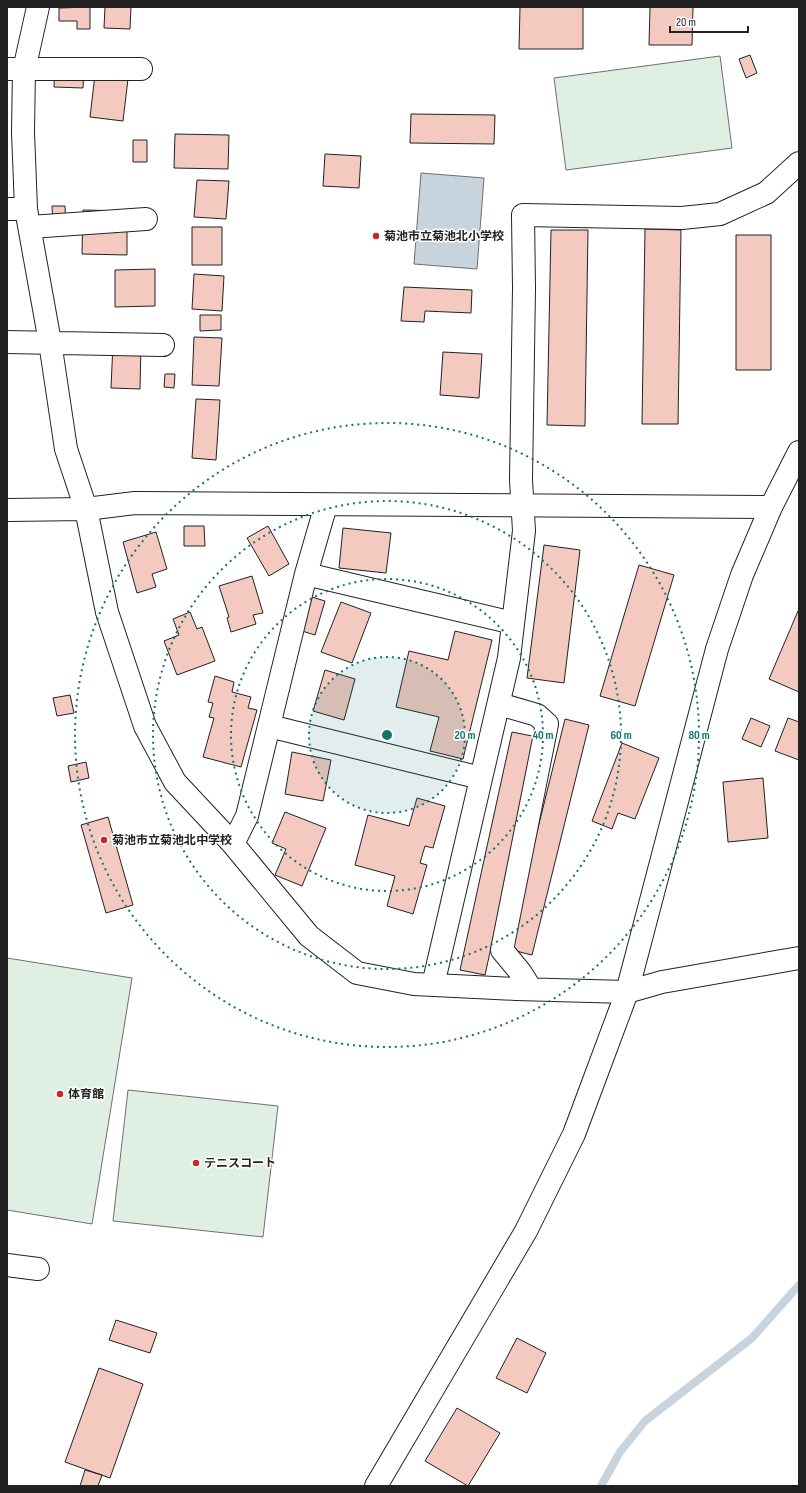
<svg xmlns="http://www.w3.org/2000/svg" width="806" height="1493" font-family="'Sofia Sans Condensed','Noto Sans JP',sans-serif">
  <style>
    .green { fill: #e0efe3; stroke: #6f6f6f }
    .water { fill: #c7d3dd; stroke: #6f6f6f }
    .lines { fill: none; stroke-linecap: round; stroke-linejoin: round }
    .stream { stroke: #c7d3dd; stroke-width: 8 }
    .building { fill: #f3c9c0; stroke: #222 }
    .street-casing { stroke: #222; stroke-width: 24 }
    .secondary-casing { stroke: #222; stroke-width: 24 }
    .street { stroke: #fff; stroke-width: 22 }
    .secondary { stroke: #fff; stroke-width: 22 }
    .ring { fill: none; stroke: #0f766e; stroke-width: 2; stroke-dasharray: 2 4 }
    .poi-dot { fill: #c62828; stroke: #fff; stroke-width: 1.5 }
    .labels { text-anchor: middle; dominant-baseline: central; stroke-width: 3; stroke-linejoin: round; paint-order: stroke }
    .poi-label { font-size: 12px; font-weight: bold; fill: #222; stroke: #fff; text-anchor: start }
    .centre { fill: #0f766e; stroke: #fff; stroke-width: 2 }
    .ring-label { font-size: 12px; text-anchor: middle; font-weight: bold; fill: #0f766e; stroke: #fff; stroke-width: 3; stroke-linejoin: round; paint-order: stroke }
  </style>
  <rect width="100%" height="100%" fill="#fff"/>
  <path class="green" d="M720,56L732,148L566,170L554,78Z
    M7,958L132,978L92,1224L7,1210Z
    M128,1090L278,1106L263,1237L113,1221Z"/>
  <path class="water" d="M421,173L484,178L477,269L414,264Z"/>
  <g class="lines">
    <path class="stream" d="M601,1486L620,1452L645,1421L752,1338L799,1285"/>
  </g>
  <path class="building" d="M90,7V29H77V21H59V8Z
    M105,7H131L130,29L104,28Z
    M520,7H583V49H519Z
    M650,7H693L692,45H649Z
    M750,55L757,73L746,78L739,59Z
    M97,58L130,62L123,121L90,117Z
    M55,63L84,65L83,88L54,87Z
    M411,114L495,115L494,144L410,143Z
    M175,134L229,135L228,169L174,168Z
    M133,140H147V162H133Z
    M325,154L361,156L359,188L323,186Z
    M197,180L229,181L226,219L194,217Z
    M52,206H65L66,226L53,227Z
    M83,210L127,211V255L82,254Z
    M192,227H222V265H192Z
    M645,229L681,230L678,424H642Z
    M551,230H588L585,426L547,425Z
    M736,235H771V370H736Z
    M155,269V306L115,307V270Z
    M194,274L224,276L222,311L192,309Z
    M404,287L472,290L471,313L425,311L424,322L401,321Z
    M200,315H221V330L200,331Z
    M194,337L222,338L219,386L192,385Z
    M113,343H141L140,389L111,388Z
    M443,352L482,354L479,398L440,395Z
    M165,374H175L174,388L164,387Z
    M196,399L220,400L216,460L192,458Z
    M184,526H204L205,546H184Z
    M268,526L289,564L269,576L247,538Z
    M343,528L391,533L386,573L339,568Z
    M156,532L167,569L152,574L156,587L137,593L123,542Z
    M544,545L580,550L564,683L527,678Z
    M639,565L674,575L635,706L600,696Z
    M252,576L263,613L253,615L256,624L231,632L227,618L229,617L219,586Z
    M312,597L325,601L315,635L302,631Z
    M341,602L371,613L352,663L321,652Z
    M798,611H799V692L769,679Z
    M190,612L197,629L202,627L215,661L177,675L164,641L179,635L173,619Z
    M455,631L492,640L463,759L430,751L439,717L396,707L409,651L448,660Z
    M325,670L355,679L344,720L313,711Z
    M215,676L234,682L232,692L251,697L248,708L257,710L241,767L203,757L214,718L209,717L213,703L208,702Z
    M70,695L74,713L57,716L53,698Z
    M751,718L770,726L761,747L742,739Z
    M788,718L799,722V760L775,751Z
    M565,719L589,725L532,955L508,949Z
    M512,732L537,737L485,975L460,970Z
    M622,743L659,758L635,819L618,813L612,829L592,821Z
    M292,752L331,760L323,801L285,794Z
    M86,762L89,778L71,782L68,766Z
    M763,778L768,838L728,842L723,782Z
    M417,798L445,806L433,848L425,846L420,863L427,865L413,914L387,906L395,876L355,865L368,815L409,826Z
    M285,812L326,828L302,886L275,875L286,849L272,843Z
    M108,817L133,905L106,913L81,825Z
    M116,1320L157,1333L150,1353L109,1340Z
    M517,1338L546,1353L527,1393L496,1378Z
    M99,1368L143,1384L110,1478L65,1462Z
    M457,1408L500,1433L468,1486L425,1461Z
    M85,1470L102,1475L98,1486H80Z"/>
  <g class="lines">
    <defs>
      <path id="street" d="M38,7L24,70L23,132L26,209L50,342L66,449L86,509L107,612L145,726L175,782L233,844L309,936L357,973L414,984L516,989L627,992L662,982L799,958
        M7,69H141
        M7,209H26
        M30,227L146,219
        M7,342L163,345
        M7,510L86,509
        M306,574L513,623
        M499,704L537,715L547,724L502,950L521,973L531,989
        M269,726L481,778
        M233,844L247,816L306,574L326,505
        M433,985L509,658L524,531L521,480L524,288L523,215L682,218L720,214L766,193L799,163
        M7,1265L38,1269"/>
      <path id="secondary" d="M86,509L135,503L771,507
        M376,1486L526,1231L574,1134L627,992L717,649L742,575L771,507L799,452"/>
    </defs>
    <use href="#street" class="street-casing"/>
    <use href="#secondary" class="secondary-casing"/>
    <use href="#street" class="street"/>
    <use href="#secondary" class="secondary"/>
  </g>
  <circle cx="387" cy="735" r="78" fill="#0f766e" fill-opacity=".12"/>
  <g class="ring">
    <circle cx="387" cy="735" r="78"/>
    <circle cx="387" cy="735" r="156"/>
    <circle cx="387" cy="735" r="234"/>
    <circle cx="387" cy="735" r="312"/>
  </g>
  <g class="poi-dot">
    <circle cx="376" cy="236" r="4"/>
    <circle cx="104" cy="840" r="4"/>
    <circle cx="60" cy="1094" r="4"/>
    <circle cx="196" cy="1163" r="4"/>
  </g>
  <g class="labels">
    <g class="poi-label">
      <text x="384" y="236">菊池市立菊池北小学校</text>
      <text x="112" y="840">菊池市立菊池北中学校</text>
      <text x="68" y="1094">体育館</text>
      <text x="204" y="1163">テニスコート</text>
    </g>
  </g>
  <circle cx="387" cy="735" r="6" class="centre"/>
  <g class="ring-label">
    <text x="465" y="739">20 m</text>
    <text x="543" y="739">40 m</text>
    <text x="621" y="739">60 m</text>
    <text x="699" y="739">80 m</text>
  </g>
  <rect width="806" height="1493" fill="none" stroke="#222222" stroke-width="16"/>
  <path d="M670 26v6h78v-6" fill="none" stroke="#222222" stroke-width="2"/>
  <text x="676" y="26" font-size="12" fill="#222222" stroke="#ffffff" stroke-width="3" paint-order="stroke">20 m</text>
</svg>
